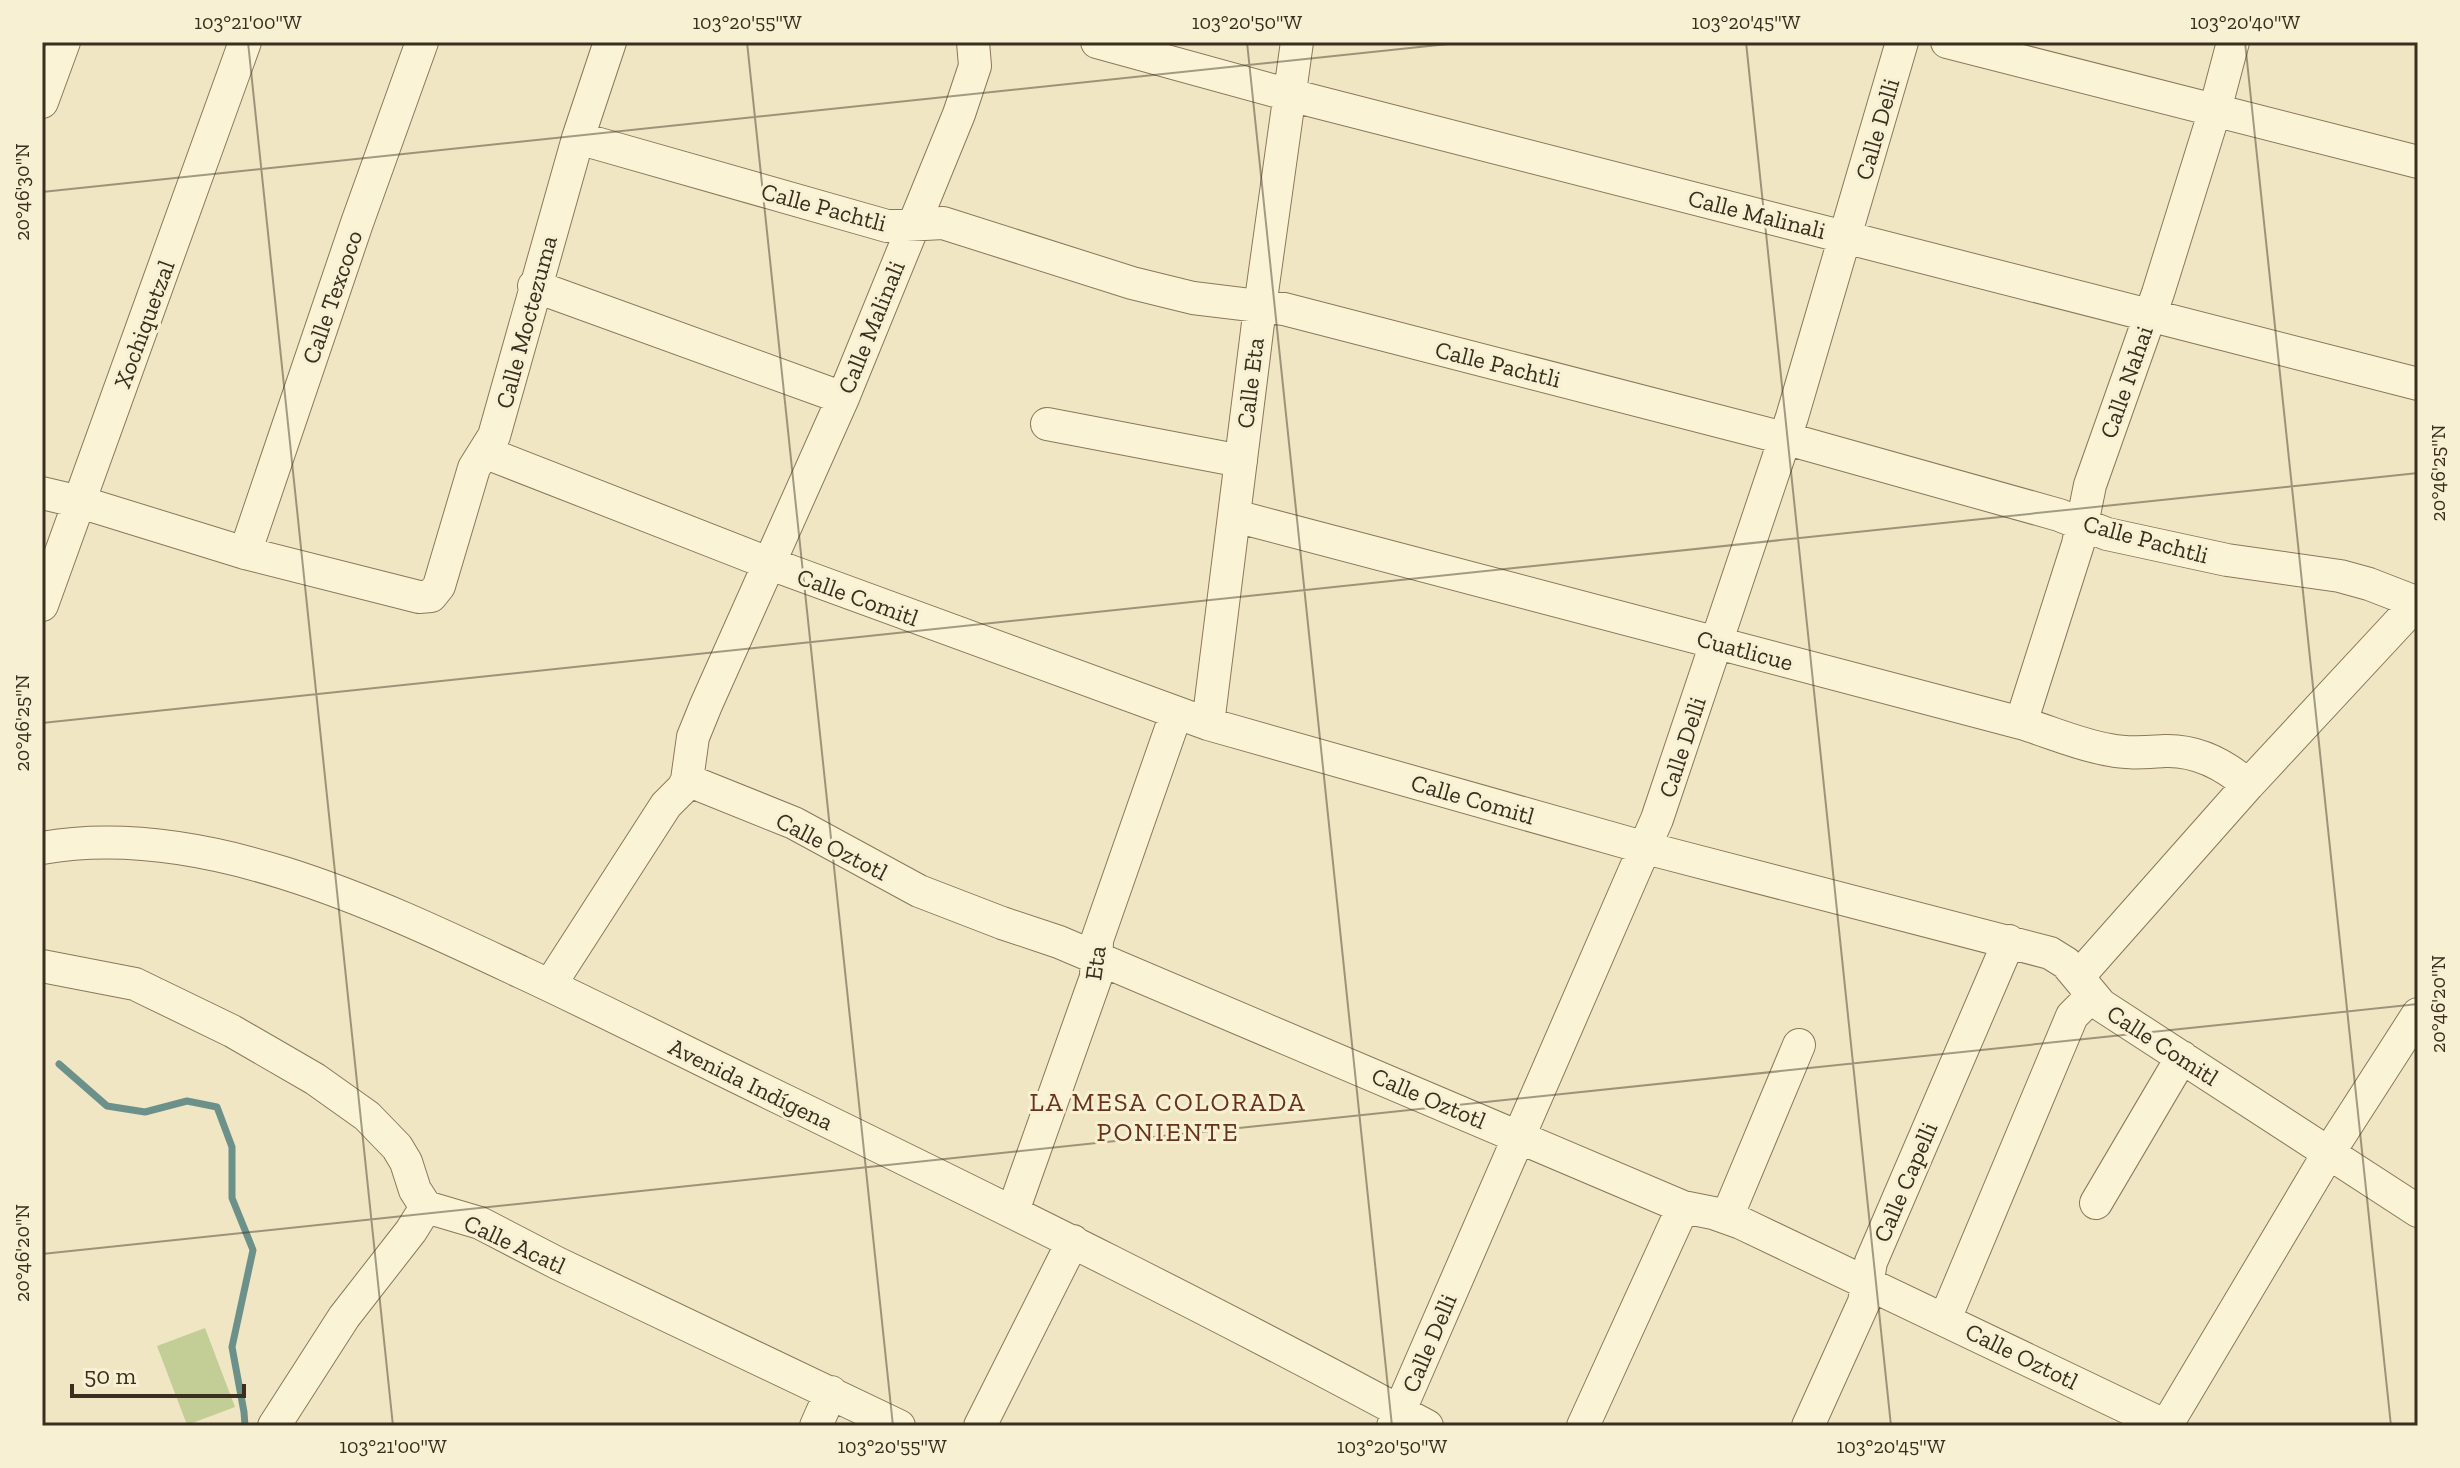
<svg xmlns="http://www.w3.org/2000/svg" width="2460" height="1468" font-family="'Zilla Slab',serif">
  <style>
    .green { fill: #c2ce96 }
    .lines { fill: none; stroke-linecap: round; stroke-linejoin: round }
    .stream { stroke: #6c918b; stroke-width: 7 }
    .minor-casing { stroke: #8a7859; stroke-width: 34 }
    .minor { stroke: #faf3d6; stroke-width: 32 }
    .ticks { fill: none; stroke: #3a2e1e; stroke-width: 2; stroke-opacity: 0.45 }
    .labels { text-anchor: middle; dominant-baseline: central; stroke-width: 6; stroke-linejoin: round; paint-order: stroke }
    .street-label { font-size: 24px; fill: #3a2e1e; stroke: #f7f0d3 }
    .neighbourhood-label { font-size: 26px; letter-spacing: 2px; fill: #68321b; stroke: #f7f0d3 }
    .neatline { fill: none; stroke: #3a2e1e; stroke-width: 3 }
    .ticks-label { font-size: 20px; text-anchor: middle; fill: #3a2e1e }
  </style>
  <rect width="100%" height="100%" fill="#f0e6c3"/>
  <path class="green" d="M205,1328L235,1407L187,1425L157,1346Z"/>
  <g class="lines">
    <path class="stream" d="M59,1064L107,1106L145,1112L187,1101L217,1107L232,1147V1198L253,1250L232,1347L244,1412L245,1426"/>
    <defs>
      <path id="minor" d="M1097,42L1290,95L2418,384
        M1947,42L2418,162
        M42,102L64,42
        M578,138L887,226L943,223L1132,283L1193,298L1284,309L1784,438L2059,515L2107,534L2227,560L2340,576L2369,584L2418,603
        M534,286L843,398
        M1047,424L1241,461
        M484,452L768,563L1208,724L1646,848L2050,953L2066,963L2101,1005L2418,1211
        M42,493L80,502L245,553L419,597L431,596L439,586L474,468L494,436L578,138L610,42
        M1235,516L2021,723C2051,732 2079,745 2110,750C2128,754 2146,752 2165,751C2197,750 2225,765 2248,785
        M245,553L357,223L422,42
        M42,605L245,42
        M2021,723L2078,544L2090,485L2158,293L2215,110L2233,42
        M1208,724L1260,307L1297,42
        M687,780L794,823L919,891L1002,923L1059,942L1683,1207L1713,1213L1741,1223L2166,1426
        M42,848C202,820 379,905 521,972C611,1014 699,1059 788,1102C1003,1207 1217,1312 1427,1426
        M42,966L135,984L232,1031L315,1079L367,1116L397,1147L406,1162L415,1190L426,1207L480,1223L557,1263L899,1426
        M2078,977L2248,785L2418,602
        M550,985L666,805L683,788L687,780L693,737L706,705L843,398L959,114L975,66L973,42
        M2096,1203L2182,1057
        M1013,1211L1096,977L1097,940L1176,714
        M1727,1217L1799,1045
        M1945,1319L2072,1016L2092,996
        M274,1426L344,1317L411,1231L426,1207
        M816,1426L831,1392
        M980,1426L1073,1241
        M1393,1426L1657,819L1792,417L1902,42
        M1583,1426L1683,1207
        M1808,1426L1864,1302L1871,1262L2009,941
        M2166,1426L2328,1154L2418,1014"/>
    </defs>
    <use href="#minor" class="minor-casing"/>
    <use href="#minor" class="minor"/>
  </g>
  <path class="ticks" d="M248,42L393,1426M747,42L893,1426M1247,42L1392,1426M1746,42L1891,1426M2245,42L2391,1426M42,192L1467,42M42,723L2418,473M42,1254L2418,1004"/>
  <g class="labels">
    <g class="street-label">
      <text transform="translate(1877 129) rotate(-74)">Calle Delli</text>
      <text transform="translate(824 207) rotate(15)">Calle Pachtli</text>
      <text transform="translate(1757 214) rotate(14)">Calle Malinali</text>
      <text transform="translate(332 297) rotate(-71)">Calle Texcoco</text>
      <text transform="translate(526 322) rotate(-75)">Calle Moctezuma</text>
      <text transform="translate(144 324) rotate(-70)">Xochiquetzal</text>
      <text transform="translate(871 327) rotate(-68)">Calle Malinali</text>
      <text transform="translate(1498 364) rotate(14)">Calle Pachtli</text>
      <text transform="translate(2126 382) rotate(-71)">Calle Nahai</text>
      <text transform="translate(1250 383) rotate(-83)">Calle Eta</text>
      <text transform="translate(2146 539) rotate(15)">Calle Pachtli</text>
      <text transform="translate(858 597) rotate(20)">Calle Comitl</text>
      <text transform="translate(1745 650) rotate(15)">Cuatlicue</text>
      <text transform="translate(1682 747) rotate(-72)">Calle Delli</text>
      <text transform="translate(1473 799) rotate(16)">Calle Comitl</text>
      <text transform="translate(832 846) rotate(27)">Calle Oztotl</text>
      <text transform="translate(1095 963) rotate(-82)">Eta</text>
      <text transform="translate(2163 1045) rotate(33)">Calle Comitl</text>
      <text transform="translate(751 1084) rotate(26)">Avenida Indígena</text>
      <text transform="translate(1429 1098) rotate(23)">Calle Oztotl</text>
      <text transform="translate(1905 1182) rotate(-67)">Calle Capelli</text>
      <text transform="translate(515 1244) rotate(25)">Calle Acatl</text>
      <text transform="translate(1429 1343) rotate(-67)">Calle Delli</text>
      <text transform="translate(2022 1356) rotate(26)">Calle Oztotl</text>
    </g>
    <g class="neighbourhood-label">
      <text x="1168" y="1102">LA MESA COLORADA<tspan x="1168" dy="30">PONIENTE</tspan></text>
    </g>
  </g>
  <rect width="2460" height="1468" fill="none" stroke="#f7f0d3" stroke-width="88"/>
  <path d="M72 1384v12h172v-12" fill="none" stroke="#3a2e1e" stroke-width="4"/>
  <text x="84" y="1384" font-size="24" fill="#3a2e1e" stroke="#f7f0d3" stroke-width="6" paint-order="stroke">50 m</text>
  <rect x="44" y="44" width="2372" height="1380" class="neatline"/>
  <g class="ticks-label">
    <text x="248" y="29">103°21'00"W</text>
    <text x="747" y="29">103°20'55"W</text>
    <text x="1247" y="29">103°20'50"W</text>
    <text x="1746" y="29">103°20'45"W</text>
    <text x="2245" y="29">103°20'40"W</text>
    <text transform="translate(22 192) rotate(-90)" y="7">20°46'30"N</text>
    <text transform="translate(2438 473) rotate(-90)" y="7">20°46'25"N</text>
    <text transform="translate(22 723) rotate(-90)" y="7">20°46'25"N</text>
    <text transform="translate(2438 1004) rotate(-90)" y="7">20°46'20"N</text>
    <text transform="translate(22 1253) rotate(-90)" y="7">20°46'20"N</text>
    <text x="393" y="1453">103°21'00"W</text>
    <text x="892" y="1453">103°20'55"W</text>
    <text x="1392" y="1453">103°20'50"W</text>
    <text x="1891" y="1453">103°20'45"W</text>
  </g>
</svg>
